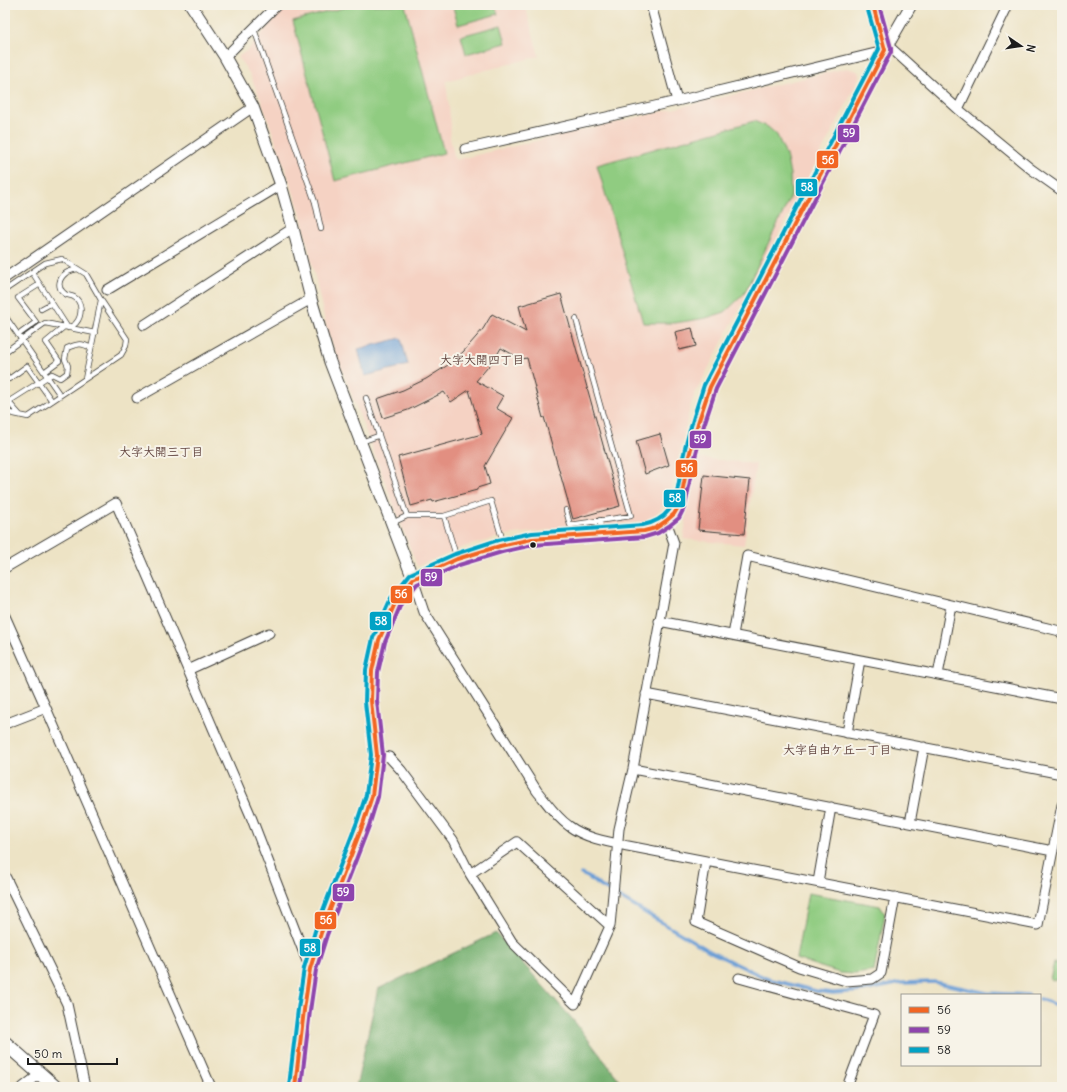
<svg xmlns="http://www.w3.org/2000/svg" width="1067" height="1092" font-family="Delius,'Klee One',sans-serif">
  <style>
    .built { fill: #f5d2c3 }
    .green { fill: #90cc81; stroke: #56744e }
    .forest { fill: #74b06f; stroke: #486646 }
    .water { fill: #6b9ed6; stroke: #445d79 }
    .lines { fill: none; stroke-linecap: round; stroke-linejoin: round }
    .stream { stroke: #6b9ed6; stroke-width: 3.5 }
    .building { fill: #e28f81 }
    .service-casing { stroke: #3b3a35; stroke-width: 6 }
    .minor-casing { stroke: #3b3a35; stroke-width: 11 }
    .tertiary-casing { stroke: #3b3a35; stroke-width: 13 }
    .secondary-casing { stroke: #3b3a35; stroke-width: 15 }
    .service { stroke: #fff; stroke-width: 4.5 }
    .minor { stroke: #fff; stroke-width: 9 }
    .tertiary { stroke: #fff; stroke-width: 11 }
    .secondary { stroke: #fff; stroke-width: 13 }
    .bus-1-casing { stroke: #f7f3e8; stroke-width: 7 }
    .bus-2-casing { stroke: #f7f3e8; stroke-width: 7 }
    .bus-3-casing { stroke: #f7f3e8; stroke-width: 7 }
    .bus-1 { stroke: #f26522; stroke-width: 4 }
    .bus-2 { stroke: #8e44ad; stroke-width: 4 }
    .bus-3 { stroke: #01a2c5; stroke-width: 4 }
    .bus-dot { fill: #1c1c1c; stroke: #f7f3e8; stroke-width: 1.5 }
    .labels { text-anchor: middle; dominant-baseline: central; stroke-width: 4; stroke-linejoin: round; paint-order: stroke }
    .neighbourhood-label { font-size: 12px; font-weight: bold; fill: #61443f; stroke: #f7f3e8 }
    .line-badge { stroke: #f7f3e8; stroke-width: 1.5 }
    .badge-label { font-size: 11px; text-anchor: middle; font-weight: bold; fill: #fff }
  </style>
  <rect width="100%" height="100%" fill="#f7f3e8"/>
  <filter id="ink" filterUnits="userSpaceOnUse"><feTurbulence type="fractalNoise" baseFrequency=".025" numOctaves="2"/><feDisplacementMap in="SourceGraphic" scale="8" xChannelSelector="R" yChannelSelector="G"/><feConvolveMatrix kernelMatrix="1 2 1 2 8 2 1 2 1" color-interpolation-filters="sRGB"/></filter>
  <filter id="wash" filterUnits="userSpaceOnUse"><feTurbulence type="fractalNoise" baseFrequency=".012" numOctaves="4" result="noise"/><feDisplacementMap in="SourceGraphic" scale="16" xChannelSelector="R" yChannelSelector="G"/><feGaussianBlur stdDeviation="0.9" result="paint"/><feColorMatrix in="noise" values="0 0 0 0 0 0 0 0 0 0 0 0 0 0 0 0 0 1.4 0 .05"/><feComposite in="paint" operator="in"/></filter>
  <g filter="url(#wash)">
    <rect width="100%" height="100%" fill="#ede3c5"/>
    <path class="built" d="M281,5H525L539,56L446,81L451,125L450,138L455,160L847,68L857,71L860,75L846,105L695,394L690,407L671,490L667,501L658,512L649,519L643,522L636,523L564,528L506,535L464,547L417,566L327,330L300,211L261,100L249,73L238,57L249,49L275,18L278,7Z
      M700,458L756,464L744,545L683,539L685,529L686,510L695,463Z"/>
    <path class="green" d="M354,5H405L444,153L335,181L293,21Z
      M460,5H495L498,14L458,25L453,7Z
      M501,25L506,43L466,54L461,36Z
      M754,121L768,127L777,135L786,155L790,174L791,196L744,294L725,312L706,318L675,323H643L597,165Z
      M808,893L880,906L885,914L874,971L855,974L840,973L796,959Z
      M1054,963L1062,965V982L1050,979Z"/>
    <path class="forest" d="M496,933L574,1021L623,1085V1087H356L378,989Z"/>
    <path class="water" d="M401,338L408,365L365,376L358,349Z"/>
    <g class="lines">
      <path class="stream" d="M581,874L588,877L602,887L713,953L768,979L816,991L833,993L863,991L901,983L934,982L987,993L1029,995
        M1040,999L1049,1002L1062,1008"/>
    </g>
    <g id="blocks">
      <path class="building" d="M561,294L620,506L573,519L544,417L543,418L527,358L521,359L501,348L494,360L476,381L503,396L496,408L513,418L485,466L490,484L477,488V490L433,502L432,500L411,506L398,457L482,434L469,390L451,402L444,392L408,410L383,418L377,399L403,390L426,379L448,365L463,352L483,329L492,314L526,332L519,306Z
        M692,328L696,346L679,350L675,332Z
        M660,434L669,465L645,474L636,441Z
        M704,475L750,480L744,534L698,530Z"/>
    </g>
  </g>
  <g filter="url(#ink)">
    <use href="#blocks" fill-opacity="0" stroke="#3b3a35" stroke-width="1"/>
    <g class="lines">
      <defs>
        <path id="service" d="M254,29L315,202L321,229
          M32,272L68,328C71,326 75,325 76,323C82,316 83,302 74,297C70,295 66,296 63,292C57,287 59,278 66,273C69,271 74,270 78,269
          M5,290L45,263L62,259L86,274L101,300L85,379L28,417L5,412
          M41,309L52,303
          M5,316L60,395
          M18,335L36,322L18,298L40,284
          M5,340V339
          M5,352L45,323L95,333
          M44,372L59,361L46,342L64,327
          M5,373L9,379L27,366L52,401
          M85,379L121,355L126,346L127,339L101,300
          M5,398L20,415
          M366,398L407,516
          M8,402L52,374L60,378L67,373L68,366L65,359L67,348C78,344 80,342 91,348
          M361,442L378,436
          M566,510L570,525L631,516L576,319
          M444,516L457,559
          M600,520L601,534
          M392,523L407,516H444L491,501L504,545"/>
        <path id="minor" d="M651,5L677,101
          M873,5L885,50
          M225,57L277,5
          M958,109L1008,5
          M465,149L677,101L892,49L958,109L1031,169L1062,191
          M5,278L253,107
          M107,290L281,185
          M144,325L293,228
          M137,398L311,299
          M5,568L116,503L250,814L310,969
          M413,579L424,612L537,791C547,803 556,817 569,826C585,838 608,842 628,846L1038,925L1062,805
          M5,616L46,708L211,1087
          M659,621L1062,699
          M733,635L747,556L1060,631L1062,634
          M188,670L269,633
          M938,675L951,605
          M646,694L1062,774
          M5,724L46,708
          M847,733L860,660
          M377,755L389,757L401,770L453,840L470,874
          M633,769L1053,851
          M910,823L924,747
          M706,861L696,922L799,967L846,981L872,979L881,973L895,897
          M5,876L67,1004L85,1087
          M818,882L831,807
          M610,926L517,842L470,874L512,942L575,1004L610,926L619,829L633,769L674,543L666,521
          M739,978L874,1015L847,1087
          M23,1087L40,1074"/>
        <path id="tertiary" d="M191,5L225,57L253,107L281,185L293,228L311,299L330,362L413,579
          M295,1087L304,1010L310,969L321,933L363,824L372,796L377,755L371,701L372,671L379,640L396,601L413,579L457,559L500,546L532,539L644,531L656,528L666,521L674,514L680,504L684,485L689,456L698,423L710,387L885,50L911,5"/>
        <path id="secondary" d="M5,1043L55,1087"/>
      </defs>
      <use href="#service" class="service-casing"/>
      <use href="#minor" class="minor-casing"/>
      <use href="#tertiary" class="tertiary-casing"/>
      <use href="#secondary" class="secondary-casing"/>
      <use href="#service" class="service"/>
      <use href="#minor" class="minor"/>
      <use href="#tertiary" class="tertiary"/>
      <use href="#secondary" class="secondary"/>
      <defs>
        <path id="bus-1" d="M295,1087L304,1010L310,969L321,933L363,824L372,796L377,755L371,701L372,671L379,640L396,601L413,579L457,559L500,546L532,539L644,531L656,528L666,521L674,514L680,504L689,456L698,423L710,387L885,50L873,5"/>
        <path id="bus-2" d="M301,1087L310,1011L316,970L327,935L369,826L378,797L383,755L377,701L378,672L385,642L401,604L417,584L459,565L502,552L533,545L645,537L658,533L669,526L679,518L685,506L695,457L704,425L716,389L891,52V48L879,5"/>
        <path id="bus-3" d="M289,1086L298,1009L304,968L315,931L357,822L366,795L371,755L365,702L366,670L373,638L391,598L410,574L455,554L498,540L532,533L643,525C653,523 663,518 669,510C679,498 680,469 684,453C689,430 697,407 704,385L879,49L867,7"/>
      </defs>
      <use href="#bus-1" class="bus-1-casing"/>
      <use href="#bus-2" class="bus-2-casing"/>
      <use href="#bus-3" class="bus-3-casing"/>
      <use href="#bus-1" class="bus-1"/>
      <use href="#bus-2" class="bus-2"/>
      <use href="#bus-3" class="bus-3"/>
    </g>
  </g>
  <circle class="bus-dot" cx="533" cy="545" r="3.5"/>
  <g class="labels">
    <g class="neighbourhood-label">
      <text x="482" y="359">大字大開四丁目</text>
      <text x="161" y="451">大字大開三丁目</text>
      <text x="837" y="749">大字自由ケ丘一丁目</text>
    </g>
  </g>
  <g class="line-badge">
    <rect x="837" y="124" width="23" height="19" rx="4" fill="#8e44ad"/>
    <rect x="816" y="150" width="23" height="19" rx="4" fill="#f26522"/>
    <rect x="795" y="178" width="23" height="19" rx="4" fill="#01a2c5"/>
    <rect x="689" y="430" width="23" height="19" rx="4" fill="#8e44ad"/>
    <rect x="675" y="459" width="23" height="19" rx="4" fill="#f26522"/>
    <rect x="663" y="489" width="23" height="19" rx="4" fill="#01a2c5"/>
    <rect x="420" y="568" width="23" height="19" rx="4" fill="#8e44ad"/>
    <rect x="390" y="585" width="23" height="19" rx="4" fill="#f26522"/>
    <rect x="369" y="611" width="23" height="20" rx="4" fill="#01a2c5"/>
    <rect x="332" y="883" width="23" height="19" rx="4" fill="#8e44ad"/>
    <rect x="314" y="911" width="23" height="19" rx="4" fill="#f26522"/>
    <rect x="299" y="938" width="22" height="19" rx="4" fill="#01a2c5"/>
  </g>
  <g class="badge-label">
    <text x="849" y="137">59</text>
    <text x="828" y="164">56</text>
    <text x="807" y="191">58</text>
    <text x="700" y="443">59</text>
    <text x="687" y="472">56</text>
    <text x="675" y="502">58</text>
    <text x="431" y="581">59</text>
    <text x="401" y="598">56</text>
    <text x="381" y="625">58</text>
    <text x="343" y="896">59</text>
    <text x="326" y="924">56</text>
    <text x="310" y="952">58</text>
  </g>
  <rect width="1067" height="1092" fill="none" stroke="#f7f3e8" stroke-width="20"/>
  <rect x="901" y="994" width="140" height="72" fill="#f7f3e8" stroke="#9f9d96"/>
  <rect x="909" y="1007" width="20" height="6" fill="#f26522" stroke="#9f9d96"/>
  <text x="937" y="1014" font-size="12" fill="#1c1c1c">56</text>
  <rect x="909" y="1027" width="20" height="6" fill="#8e44ad" stroke="#9f9d96"/>
  <text x="937" y="1034" font-size="12" fill="#1c1c1c">59</text>
  <rect x="909" y="1047" width="20" height="6" fill="#01a2c5" stroke="#9f9d96"/>
  <text x="937" y="1054" font-size="12" fill="#1c1c1c">58</text>
  <g transform="translate(1021 46) rotate(103)" stroke="#f7f3e8" stroke-width="3" paint-order="stroke">
  <path d="M0-3L7 15L0 10L-7 15Z" fill="#1c1c1c"/>
  <text y="-6" font-size="11" font-weight="bold" text-anchor="middle" fill="#1c1c1c">N</text>
  </g>
  <path d="M28 1058v6h89v-6" fill="none" stroke="#1c1c1c" stroke-width="2"/>
  <text x="34" y="1058" font-size="12" fill="#1c1c1c" stroke="#f7f3e8" stroke-width="3" paint-order="stroke">50 m</text>
</svg>
